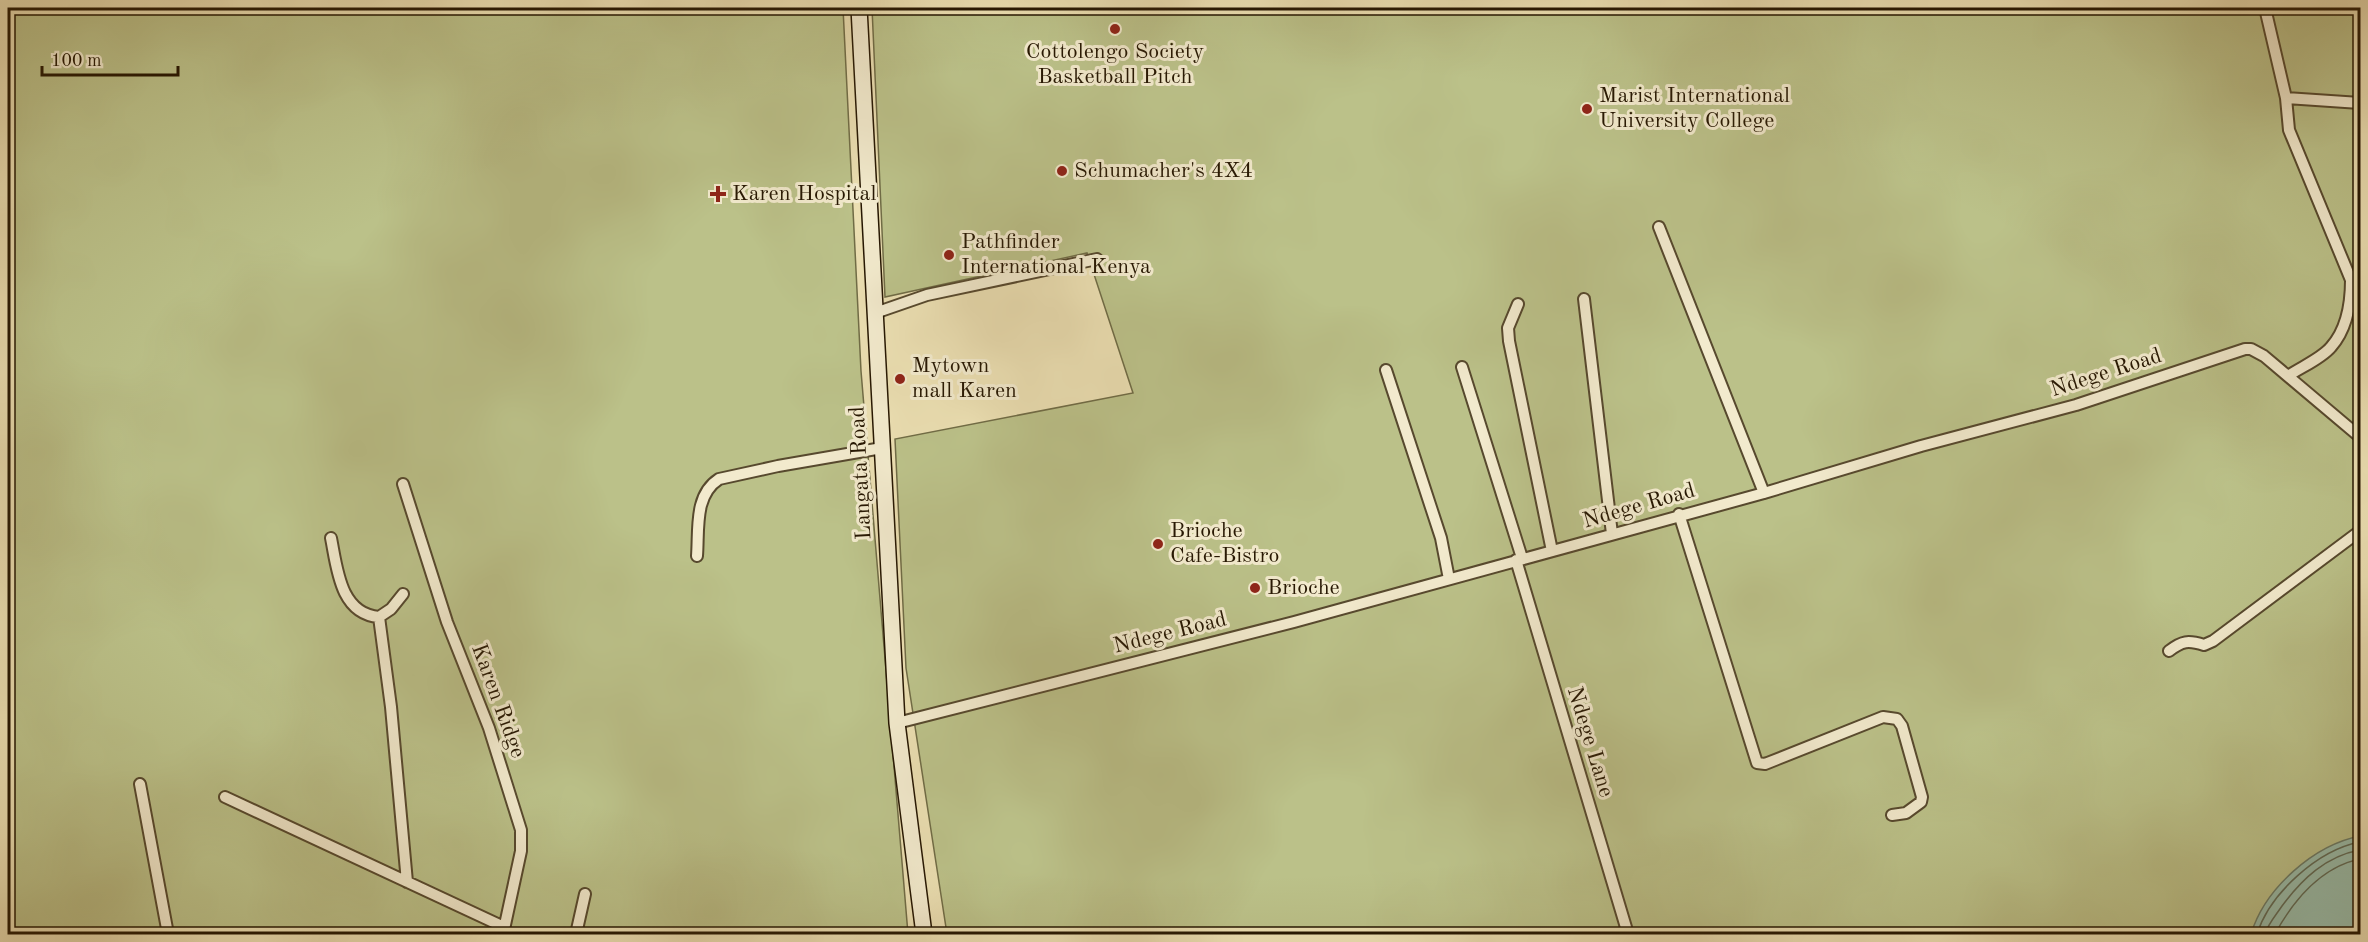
<svg xmlns="http://www.w3.org/2000/svg" width="2368" height="942" font-family="'Old Standard TT',serif">
  <style>
    .green { fill: #bbc189; stroke: #706c46; stroke-width: 1.5 }
    .water { fill: #98bdab; stroke: #6a7b67; stroke-width: 1.5 }
    .lines { fill: none; stroke-linecap: round; stroke-linejoin: round }
    .shore { stroke: #5f6a56; stroke-width: 1.5 }
    .minor-casing { stroke: #57492e; stroke-width: 14 }
    .secondary-casing { stroke: #261702; stroke-width: 18 }
    .minor { stroke: #f2eacd; stroke-width: 10 }
    .secondary { stroke: #f2eacd; stroke-width: 15 }
    .poi-dot { fill: #8f2418; stroke: #f2eacd; stroke-width: 2 }
    .labels { text-anchor: middle; dominant-baseline: central; stroke-width: 6; stroke-linejoin: round; paint-order: stroke }
    .poi-label { font-size: 22px; fill: #261702; stroke: #f2eacd; text-anchor: start }
    .street-label { font-size: 22px; fill: #261702; stroke: #f2eacd }
  </style>
  <rect width="100%" height="100%" fill="#ebdfb2"/>
  <filter id="stains"><feTurbulence type="fractalNoise" baseFrequency=".00333" numOctaves="4"/><feColorMatrix values="0 0 0 0 .2 0 0 0 0 .09 0 0 0 0 .02 0 0 0 .5 -.17"/></filter>
  <radialGradient id="worn" r=".72"><stop offset=".6" stop-color="#630" stop-opacity="0"/><stop offset="1" stop-color="#630" stop-opacity=".3"/></radialGradient>
  <path class="green" d="M8,8H843L861,371L908,934H8Z
    M872,8H2360V934H947L906,668L895,439L1133,393L1087,253L885,297Z"/>
  <path class="water" d="M2360,836V934H2251C2265,888 2314,845 2360,836Z"/>
  <g class="lines">
    <path class="shore" d="M2257,934C2270,893 2318,850 2360,842
      M2265,934C2268,924 2276,915 2282,906C2302,879 2326,856 2360,850
      M2275,934C2293,901 2321,867 2360,859"/>
    <defs>
      <path id="minor" d="M2265,8L2286,98L2289,130L2351,280C2351,303 2347,329 2331,347C2321,359 2301,367 2288,376
        M2286,98L2360,103
        M1659,227L1764,493
        M1584,299L1612,534
        M1518,304L1508,328L1509,341L1552,551
        M875,313L927,295L1097,259
        M1462,367L1522,558
        M1386,370L1441,538L1449,579
        M403,484L447,622L489,728L521,830V851L503,934
        M1679,514L1757,763L1765,764L1883,717L1897,719L1902,726L1922,797L1921,802L1906,813L1892,815
        M331,538C337,568 340,614 379,617
        M697,556C699,529 694,495 719,479L778,466L882,448
        M1516,560L1628,934
        M403,594L391,609L379,617L391,707L407,882
        M2169,651C2182,641 2188,640 2204,645L2213,641L2360,531
        M897,723L1294,622L1764,493L1921,446L2076,405L2245,349H2251L2264,356L2360,437
        M140,784L168,934
        M225,797L504,927
        M576,934L585,894"/>
      <path id="secondary" d="M859,8L897,723L924,934"/>
    </defs>
    <use href="#minor" class="minor-casing"/>
    <use href="#secondary" class="secondary-casing"/>
    <use href="#minor" class="minor"/>
    <use href="#secondary" class="secondary"/>
  </g>
  <g class="poi-dot">
    <circle cx="1115" cy="29" r="6"/>
    <circle cx="1587" cy="109" r="6"/>
    <circle cx="1062" cy="171" r="6"/>
    <path d="M715 185h6v6h6v6h-6v6h-6v-6h-6v-6h6z"/>
    <circle cx="949" cy="255" r="6"/>
    <circle cx="900" cy="379" r="6"/>
    <circle cx="1158" cy="544" r="6"/>
    <circle cx="1255" cy="588" r="6"/>
  </g>
  <g class="labels">
    <g class="poi-label">
      <text x="1115" y="52" text-anchor="middle">Cottolengo Society<tspan x="1115" dy="25">Basketball Pitch</tspan></text>
      <text x="1599" y="96">Marist International<tspan x="1599" dy="25">University College</tspan></text>
      <text x="1074" y="171">Schumacher's 4X4</text>
      <text x="732" y="194">Karen Hospital</text>
      <text x="961" y="242">Pathfinder<tspan x="961" dy="25">International Kenya</tspan></text>
      <text x="912" y="366">Mytown<tspan x="912" dy="25">mall Karen</tspan></text>
      <text x="1170" y="531">Brioche<tspan x="1170" dy="25">Cafe-Bistro</tspan></text>
      <text x="1267" y="588">Brioche</text>
    </g>
    <g class="street-label">
      <text transform="translate(2106 373) rotate(-18)">Ndege Road</text>
      <text transform="translate(861 473) rotate(-93)">Langata Road</text>
      <text transform="translate(1639 506) rotate(-16)">Ndege Road</text>
      <text transform="translate(1170 633) rotate(-14)">Ndege Road</text>
      <text transform="translate(498 701) rotate(70)">Karen Ridge</text>
      <text transform="translate(1590 742) rotate(73)">Ndege Lane</text>
    </g>
  </g>
  <rect width="2368" height="942" fill="none" stroke="#ebdfb2" stroke-width="30"/>
  <rect x="9" y="9" width="2350" height="924" fill="none" stroke="#261702" stroke-width="3"/>
  <rect x="15" y="15" width="2338" height="912" fill="none" stroke="#261702" stroke-width="1.5"/>
  <path d="M42 66v9h136v-9" fill="none" stroke="#261702" stroke-width="3"/>
  <text x="51" y="66" font-size="18" fill="#261702" stroke="#f2eacd" stroke-width="4.5" paint-order="stroke">100 m</text>
  <rect width="100%" height="100%" filter="url(#stains)"/>
  <rect width="100%" height="100%" fill="url(#worn)"/>
</svg>
